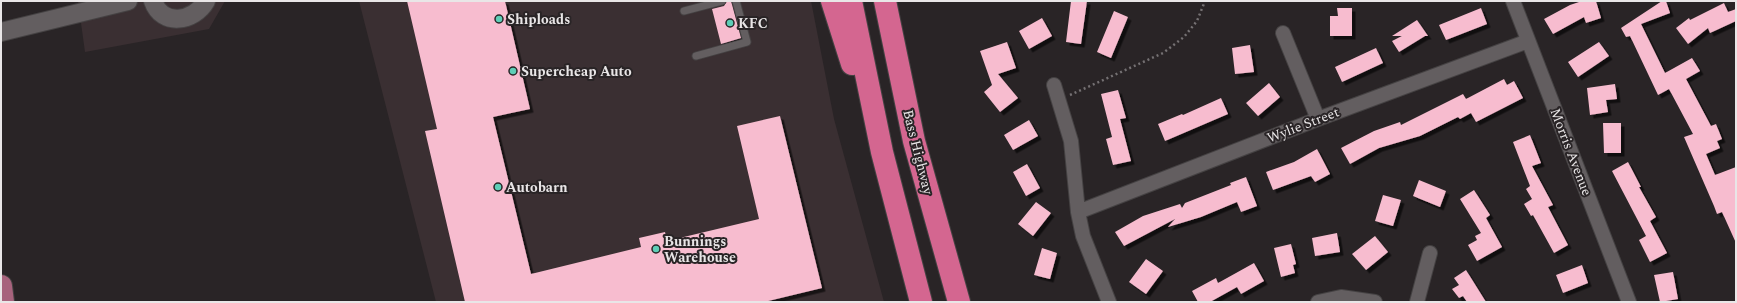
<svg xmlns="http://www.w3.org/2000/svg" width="1737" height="303" font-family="Spectral,serif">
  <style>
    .built { fill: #3a2f32 }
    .building { fill: #f7bccf; filter: url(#shadow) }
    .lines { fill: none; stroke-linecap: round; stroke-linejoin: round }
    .service-casing { stroke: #454243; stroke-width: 9 }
    .minor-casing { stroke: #454243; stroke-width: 16 }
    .tertiary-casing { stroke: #454243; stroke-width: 20 }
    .primary-casing { stroke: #454243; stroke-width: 24 }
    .motorway-casing { stroke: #454243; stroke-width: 24 }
    .path { stroke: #757173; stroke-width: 2.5; stroke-dasharray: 2 3; stroke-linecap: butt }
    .service { stroke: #635e60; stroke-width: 7 }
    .minor { stroke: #635e60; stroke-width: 14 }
    .tertiary { stroke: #635e60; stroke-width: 18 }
    .primary { stroke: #a7637d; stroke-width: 22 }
    .motorway { stroke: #d46690; stroke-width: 22 }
    .poi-dot { fill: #5eceb7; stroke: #292426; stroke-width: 1.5 }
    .labels { text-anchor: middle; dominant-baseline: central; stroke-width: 4; stroke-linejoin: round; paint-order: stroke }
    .poi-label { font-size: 14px; font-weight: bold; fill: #e9e6e7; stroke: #292426; text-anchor: start }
    .street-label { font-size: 14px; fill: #e9e6e7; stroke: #292426 }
  </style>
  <defs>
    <filter id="shadow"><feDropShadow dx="3.5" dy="3.5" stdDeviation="0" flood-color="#0009"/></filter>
  </defs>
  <rect width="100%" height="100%" fill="#292426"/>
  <path class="built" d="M78,1H225L209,29L85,52Z
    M359,1H811L834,119L884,302H436Z"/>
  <path class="building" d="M407,1H505L530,109L493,117L531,274L641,247L639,238L665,232L667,241L759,219L737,126L780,116L822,288L764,302H465L425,131L437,129Z
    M727,1H731L741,38L721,44L712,9L724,6Z
    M1071,1H1087L1081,44L1066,42Z
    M1582,1H1596L1601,18L1586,23L1584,17L1553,34L1544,19L1570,5Z
    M1662,1H1666L1670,13L1641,24L1665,73L1692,58L1700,71L1686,79L1711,126L1716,124L1722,139L1717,141L1720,148L1706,154L1715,175L1736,167V243L1722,212L1717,214L1714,206L1684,137L1693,134L1669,89L1658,95L1630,36L1626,37L1621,28Z
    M1724,3L1728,12L1736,9V21L1710,33L1708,28L1688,44L1676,28L1689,18L1690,20Z
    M1337,8H1352V36H1330V16H1338Z
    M1481,8L1487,24L1446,40L1439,25Z
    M1114,11L1128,17L1111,58L1097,52Z
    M1042,18L1052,36L1029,49L1019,31Z
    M1417,20L1428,36H1425L1399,52L1392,41L1402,36H1392Z
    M1007,42L1016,68L998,74L1018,98L1000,112L984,92L992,85L980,51Z
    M1599,42L1609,56L1578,77L1568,62Z
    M1250,45L1254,72L1235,74L1232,48Z
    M1376,48L1383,63L1342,82L1335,67Z
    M1504,79L1507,85L1514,81L1523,98L1476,122L1471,113L1460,119L1458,117L1420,136L1379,148L1350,164L1341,148L1374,131L1400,122L1401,125L1463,94L1466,99Z
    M1269,83L1280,97L1258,116L1246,103Z
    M1615,84L1617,99L1606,100L1608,112L1590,115L1587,88Z
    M1118,90L1126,118L1120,119L1131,161L1113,165L1106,139L1112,137L1101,94Z
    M1221,98L1228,114L1165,141L1158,124L1182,114L1183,115Z
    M1029,120L1038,136L1013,150L1004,135Z
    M1603,123H1621V153H1604Z
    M1530,135L1541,163L1532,166L1553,205L1548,207L1568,245L1554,253L1533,215L1531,216L1524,204L1532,199L1526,189L1530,186L1513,142Z
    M1317,149L1330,174L1315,182L1311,176L1273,190L1266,172L1294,162Z
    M1628,162L1641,187H1639L1656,217L1650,221L1667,253L1650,262L1639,240L1646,236L1612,171Z
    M1027,164L1040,188L1026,196L1013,172Z
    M1246,177L1257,206L1241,212L1237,202L1201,217L1168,227L1175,219L1124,246L1115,232L1143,216L1180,204L1182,208L1185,203L1231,185L1230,183Z
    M1419,180L1446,191L1440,207L1413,196Z
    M1474,190L1490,215L1486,218L1502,247L1477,261L1468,245L1477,240L1475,236L1481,233L1460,199Z
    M1383,195L1401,200L1393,226L1375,221Z
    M1036,202L1051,213L1033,236L1018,224Z
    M1337,233L1340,252L1315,256L1312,238Z
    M1375,236L1388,252L1366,270L1352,254Z
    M1291,244L1296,264L1293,265L1295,273L1281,277L1274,248Z
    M1042,248L1057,253L1050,279L1034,275Z
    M1146,259L1163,271L1146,294L1129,282Z
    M1254,263L1264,281L1241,294L1237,287L1210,302H1198L1192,291L1216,278L1218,283Z
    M1582,265L1588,283L1563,293L1556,275Z
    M1466,270L1486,302H1467L1463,296L1459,298L1452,289L1459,285L1454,278Z
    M1673,272L1678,299L1660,302L1654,275Z"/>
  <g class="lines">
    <defs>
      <path id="service" d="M684,11L722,1
        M696,56L747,42L736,1"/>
      <path id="minor" d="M1513,1L1629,302
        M1283,33L1318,119
        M1054,85L1071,141L1078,212L1083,236L1109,302
        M1078,212L1318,119L1528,41
        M1318,302L1341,297L1375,302
        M1417,302L1430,253"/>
      <path id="tertiary" d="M153,1C162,27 194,22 206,1
        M1,32L128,1"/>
      <path id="primary" d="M1,286L3,302"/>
      <path id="motorway" d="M832,1L852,64
        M851,1L882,152L921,302
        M885,1L914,141L959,302"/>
    </defs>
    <use href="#service" class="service-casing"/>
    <use href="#minor" class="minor-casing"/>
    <use href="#tertiary" class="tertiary-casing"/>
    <use href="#primary" class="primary-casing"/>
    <use href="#motorway" class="motorway-casing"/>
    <path class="path" d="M1070,95L1163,53L1184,37L1197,21L1205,1"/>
    <use href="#service" class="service"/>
    <use href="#minor" class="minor"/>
    <use href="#tertiary" class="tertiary"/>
    <use href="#primary" class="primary"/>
    <use href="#motorway" class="motorway"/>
  </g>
  <g class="poi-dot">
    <circle cx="499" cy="19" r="4"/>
    <circle cx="730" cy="23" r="4"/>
    <circle cx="513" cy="71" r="4"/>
    <circle cx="498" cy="187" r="4"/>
    <circle cx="656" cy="249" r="4"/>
  </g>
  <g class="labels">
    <g class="poi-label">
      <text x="507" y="19">Shiploads</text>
      <text x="738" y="23">KFC</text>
      <text x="521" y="71">Supercheap Auto</text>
      <text x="506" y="187">Autobarn</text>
      <text x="664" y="241">Bunnings<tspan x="664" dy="16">Warehouse</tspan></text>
    </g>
    <g class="street-label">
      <text transform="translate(1303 125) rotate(-21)">Wylie Street</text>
      <text transform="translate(918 152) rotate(76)">Bass Highway</text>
      <text transform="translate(1571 152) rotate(69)">Morris Avenue</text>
    </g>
  </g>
  <rect width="1737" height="303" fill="none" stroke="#e9e6e7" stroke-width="4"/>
</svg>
